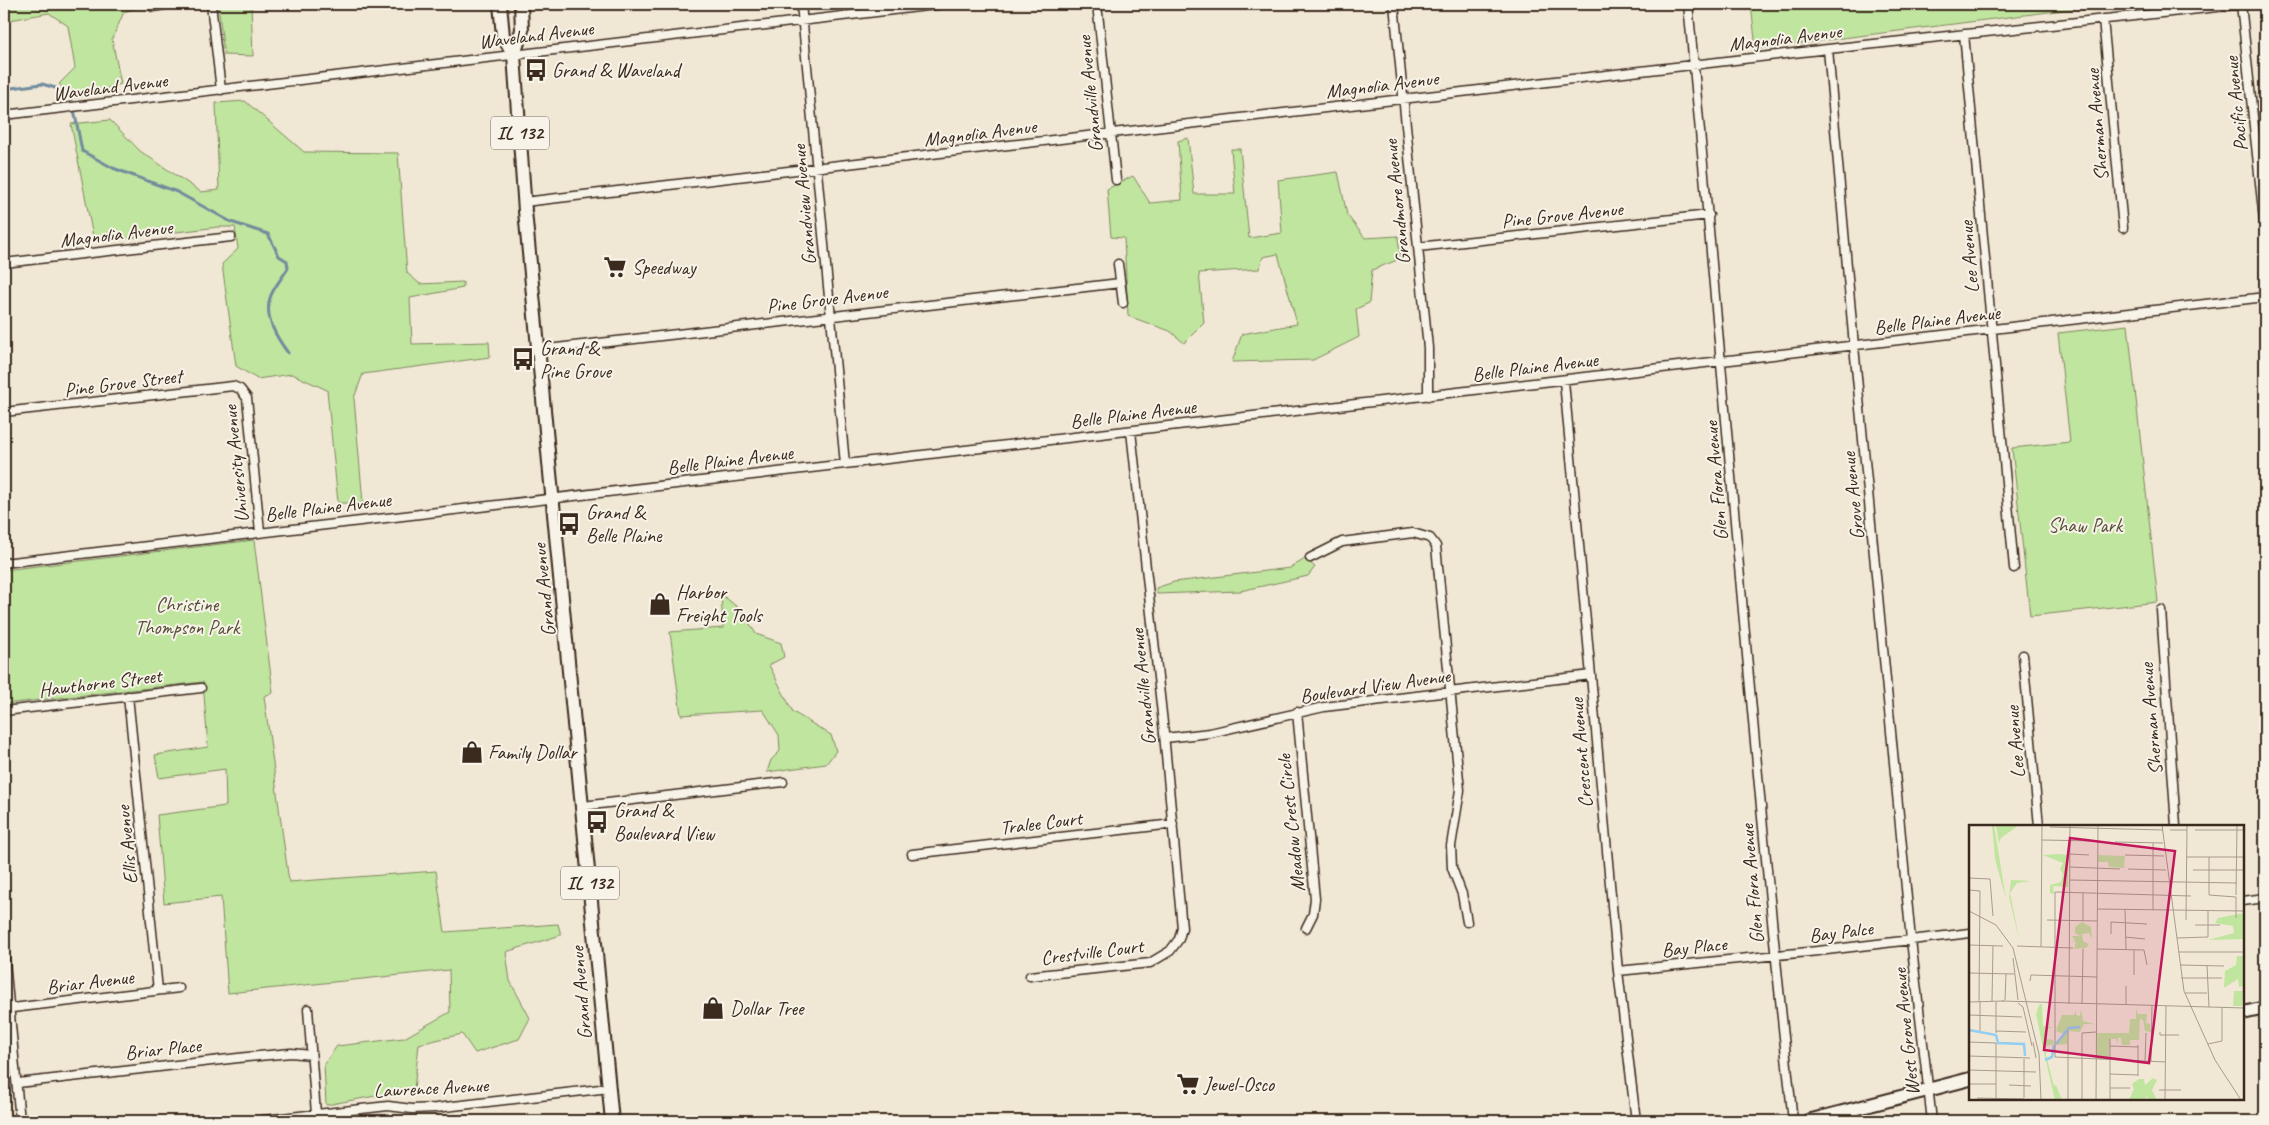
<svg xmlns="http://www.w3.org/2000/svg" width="2269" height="1125" font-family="Caveat,sans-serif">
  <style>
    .green { fill: #c0e59f; stroke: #7e885e }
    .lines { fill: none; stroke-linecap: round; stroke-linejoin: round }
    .stream { stroke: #6f8c9d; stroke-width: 3 }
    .minor-casing { stroke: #3b2a1e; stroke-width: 11 }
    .primary-casing { stroke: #3b2a1e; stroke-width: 16 }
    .minor { stroke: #f7f3e8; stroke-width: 8 }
    .primary { stroke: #f7f3e8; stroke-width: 12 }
    .labels { text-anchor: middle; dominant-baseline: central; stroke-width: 4; stroke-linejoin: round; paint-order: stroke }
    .shield { fill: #f7f3e8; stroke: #73665b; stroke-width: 1 }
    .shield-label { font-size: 19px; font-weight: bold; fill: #3b2a1e }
    .street-label { font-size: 20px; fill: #3b2a1e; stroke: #f7f3e8 }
    .poi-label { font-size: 20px; fill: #3b2a1e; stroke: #f7f3e8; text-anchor: start }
    .park-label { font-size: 20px; fill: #564f38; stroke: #f7f3e8 }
    .inset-river { fill: none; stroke: #91cef1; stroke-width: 2.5 }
    .inset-road { fill: none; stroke: #a89b8c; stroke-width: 1 }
    .view { fill: #c2185b; fill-opacity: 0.15; stroke: #c2185b; stroke-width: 2.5 }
    .inset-edge { fill: none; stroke: #3b2a1e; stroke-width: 2.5 }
  </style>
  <rect width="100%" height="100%" fill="#f1e7d5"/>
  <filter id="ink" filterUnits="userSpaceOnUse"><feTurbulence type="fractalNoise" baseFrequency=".02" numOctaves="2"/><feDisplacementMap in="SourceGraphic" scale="10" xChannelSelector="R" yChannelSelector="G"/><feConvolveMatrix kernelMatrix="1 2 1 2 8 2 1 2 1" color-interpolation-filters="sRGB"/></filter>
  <g filter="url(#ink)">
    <path class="green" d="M4,4H148L124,12L112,39L121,84L76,98L59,84L75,68L68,26L49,13L4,21Z
      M218,4H251L253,56L224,55Z
      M1751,4H2091L2088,7L1756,49Z
      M245,101L304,152L398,153L407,273L420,284L463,282V288L410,298L412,344L489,342L490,357L363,374L354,398L363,503H338L327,390L292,374L257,379L236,366L222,264L238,249L235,227H218L94,242L71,124L110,120L140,151L201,192L219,190L216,103Z
      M1188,138L1194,194H1235L1231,149H1240L1249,238L1282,233L1278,180L1338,172L1347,215L1365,238L1398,236L1400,259L1372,270L1369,303L1356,309L1359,337L1313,360L1232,362L1242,334L1297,324L1278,254L1263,257L1259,269L1199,273L1204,323L1184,343L1170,331L1128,316L1124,238L1111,237L1107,189L1133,176L1150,203L1182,200L1178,141Z
      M2128,325L2158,602L2030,616L2012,448L2070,442L2058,333Z
      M254,540L273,693L264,696L289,882L436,871L445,932L558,924L561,935L506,952L510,981L530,1018L519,1039L475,1053L462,1034L419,1044L414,1089L326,1105L324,1064L337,1046L404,1038L450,1012L449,970L228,993L221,897L164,903L157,815L226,806L225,769L159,778L155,755L208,747L203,682L4,704V570Z
      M1305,559L1315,567L1308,576L1240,591L1157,594L1156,588L1174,582L1290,568Z
      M721,594L742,611L756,634L781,643L784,657L769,665L793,712L831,735L836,751L826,764L767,772L771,760L780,751L779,735L763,710L681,715L670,632L723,628Z"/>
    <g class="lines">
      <path class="stream" d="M4,89L42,84L69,92L71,100
        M74,109L82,151L113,168L177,192L231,222L268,234L279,256L287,261L288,268C283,277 273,288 270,298C264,318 277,338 288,353"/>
      <defs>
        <path id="minor" d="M211,4L221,90
          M801,4L845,464
          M1097,4L1116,180
          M1394,4L1428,348V396
          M1688,4C1724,376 1752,749 1793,1121
          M2241,4L2265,230
          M153,7L170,4
          M2103,19L2123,228
          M1964,34L2014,568
          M1828,49L1854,346L1911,940L1932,1121
          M4,115L944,4
          M524,202L1828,49L2245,4
          M1418,247L1709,215
          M4,263L231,237
          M1118,264L1123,303
          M539,350L1120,283
          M1564,381L1618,971L1636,1121
          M4,412L233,386L240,389L247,398L260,532
          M1310,558L1342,542L1413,533L1430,538L1436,546L1460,790L1451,846L1452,868L1462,894L1467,922
          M4,563L2265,297
          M2161,610L2176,826
          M2023,655L2039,826
          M128,696L158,990
          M4,711L201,688
          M1297,712L1315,899L1313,914L1306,928
          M1165,738L1210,733L1324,707L1591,675
          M583,806L783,782
          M912,854L1173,824
          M2243,901L2265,898
          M4,951L20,1121
          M1618,971L1818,951L1970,933
          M1030,976L1150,963L1170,951L1179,939L1182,928L1163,723L1131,431
          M4,1009L179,988
          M308,1009L316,1114
          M18,1083L247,1057L291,1053L311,1055
          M255,1121L388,1106L412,1109L436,1108L609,1088"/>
        <path id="primary" d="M500,4L503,36L514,55
          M521,4L522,30L514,55L525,211L612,1121
          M2243,1013L2265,1008
          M1808,1121L1970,1079"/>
      </defs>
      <use href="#minor" class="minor-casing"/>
      <use href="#primary" class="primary-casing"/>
      <use href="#minor" class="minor"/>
      <use href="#primary" class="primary"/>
    </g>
  </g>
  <defs>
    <symbol id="bus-bare" viewBox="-9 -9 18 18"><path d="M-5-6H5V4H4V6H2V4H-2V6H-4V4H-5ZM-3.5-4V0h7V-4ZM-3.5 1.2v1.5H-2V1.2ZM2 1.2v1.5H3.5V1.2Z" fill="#3b2a1e" stroke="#f7f3e8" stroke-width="2.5" paint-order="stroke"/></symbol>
    <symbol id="supermarket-bare" viewBox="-9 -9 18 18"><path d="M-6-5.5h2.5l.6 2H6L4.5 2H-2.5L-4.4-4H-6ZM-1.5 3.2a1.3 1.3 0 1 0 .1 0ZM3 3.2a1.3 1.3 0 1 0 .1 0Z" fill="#3b2a1e" stroke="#f7f3e8" stroke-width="2.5" paint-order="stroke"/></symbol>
    <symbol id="shop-bare" viewBox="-9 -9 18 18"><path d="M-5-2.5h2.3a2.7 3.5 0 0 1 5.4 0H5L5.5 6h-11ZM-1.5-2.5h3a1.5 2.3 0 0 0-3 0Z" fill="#3b2a1e" stroke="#f7f3e8" stroke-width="2.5" paint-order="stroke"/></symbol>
  </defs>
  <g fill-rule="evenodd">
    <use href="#bus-bare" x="520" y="54" width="32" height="32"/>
    <use href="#supermarket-bare" x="599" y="251" width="32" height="32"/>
    <use href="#bus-bare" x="507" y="343" width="32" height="32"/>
    <use href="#bus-bare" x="553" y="508" width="32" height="32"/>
    <use href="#shop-bare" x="644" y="588" width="32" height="32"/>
    <use href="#shop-bare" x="456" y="736" width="32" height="32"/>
    <use href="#bus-bare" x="581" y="806" width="32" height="32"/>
    <use href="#shop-bare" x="697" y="992" width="32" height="32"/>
    <use href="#supermarket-bare" x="1172" y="1068" width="32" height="32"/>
  </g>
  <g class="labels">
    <g class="shield">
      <rect x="491" y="116.5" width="58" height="33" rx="4"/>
      <rect x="561" y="866.5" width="58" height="33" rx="4"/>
    </g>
    <g class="shield-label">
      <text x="520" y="133">IL 132</text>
      <text x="590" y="883">IL 132</text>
    </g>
    <g class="street-label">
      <text transform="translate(536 35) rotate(-7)">Waveland Avenue</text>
      <text transform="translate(1785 38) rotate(-7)">Magnolia Avenue</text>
      <text transform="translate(1382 85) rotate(-7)">Magnolia Avenue</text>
      <text transform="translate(110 87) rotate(-7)">Waveland Avenue</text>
      <text transform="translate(1090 94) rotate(-96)">Grandville Avenue</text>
      <text transform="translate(2236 104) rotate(-96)">Pacific Avenue</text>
      <text transform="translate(2097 125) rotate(-95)">Sherman Avenue</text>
      <text transform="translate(980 133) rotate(-7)">Magnolia Avenue</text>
      <text transform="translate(1397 202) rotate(-96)">Grandmore Avenue</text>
      <text transform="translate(804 205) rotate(-95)">Grandview Avenue</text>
      <text transform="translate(1562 215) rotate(-6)">Pine Grove Avenue</text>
      <text transform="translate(116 234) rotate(-7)">Magnolia Avenue</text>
      <text transform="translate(1969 257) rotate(-95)">Lee Avenue</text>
      <text transform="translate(827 299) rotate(-7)">Pine Grove Avenue</text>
      <text transform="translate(1937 320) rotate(-7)">Belle Plaine Avenue</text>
      <text transform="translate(1535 367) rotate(-7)">Belle Plaine Avenue</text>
      <text transform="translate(123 383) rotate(-7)">Pine Grove Street</text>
      <text transform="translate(1133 414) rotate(-7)">Belle Plaine Avenue</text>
      <text transform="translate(730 460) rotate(-7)">Belle Plaine Avenue</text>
      <text transform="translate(236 464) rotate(-96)">University Avenue</text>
      <text transform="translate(1716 481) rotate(-95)">Glen Flora Avenue</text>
      <text transform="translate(1853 496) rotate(-96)">Grove Avenue</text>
      <text transform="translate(328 507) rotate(-7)">Belle Plaine Avenue</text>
      <text transform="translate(544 590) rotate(-96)">Grand Avenue</text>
      <text transform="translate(100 683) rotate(-7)">Hawthorne Street</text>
      <text transform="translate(1375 686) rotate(-8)">Boulevard View Avenue</text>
      <text transform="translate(1143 687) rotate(-96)">Grandville Avenue</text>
      <text transform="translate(2151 719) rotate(-95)">Sherman Avenue</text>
      <text transform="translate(2015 742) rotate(-95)">Lee Avenue</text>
      <text transform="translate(1581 753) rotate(-95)">Crescent Avenue</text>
      <text transform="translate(1041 823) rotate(-7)">Tralee Court</text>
      <text transform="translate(1291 823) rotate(-96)">Meadow Crest Circle</text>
      <text transform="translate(127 845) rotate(-96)">Ellis Avenue</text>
      <text transform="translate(1752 884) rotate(-95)">Glen Flora Avenue</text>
      <text transform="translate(1841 932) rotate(-7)">Bay Palce</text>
      <text transform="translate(1694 947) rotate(-6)">Bay Place</text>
      <text transform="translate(1092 952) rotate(-7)">Crestville Court</text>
      <text transform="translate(90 982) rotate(-7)">Briar Avenue</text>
      <text transform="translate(581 993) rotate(-95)">Grand Avenue</text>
      <text transform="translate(1906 1032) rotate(-96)">West Grove Avenue</text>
      <text transform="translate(163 1049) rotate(-6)">Briar Place</text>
      <text transform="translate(431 1088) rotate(-3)">Lawrence Avenue</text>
    </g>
    <g class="poi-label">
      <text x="552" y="70">Grand &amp; Waveland</text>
      <text x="632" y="267">Speedway</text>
      <text x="540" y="348">Grand &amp;<tspan x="540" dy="23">Pine Grove</tspan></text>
      <text x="586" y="512">Grand &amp;<tspan x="586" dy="23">Belle Plaine</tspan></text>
      <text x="676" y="592">Harbor<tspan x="676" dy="23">Freight Tools</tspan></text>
      <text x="488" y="752">Family Dollar</text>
      <text x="614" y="810">Grand &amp;<tspan x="614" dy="23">Boulevard View</tspan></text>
      <text x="730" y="1008">Dollar Tree</text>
      <text x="1204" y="1084">Jewel-Osco</text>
    </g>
    <g class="park-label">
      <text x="2085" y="525">Shaw Park</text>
      <text x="187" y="604">Christine<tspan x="187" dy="23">Thompson Park</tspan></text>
    </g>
  </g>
  <g transform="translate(1969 825)">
    <rect width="275" height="275" fill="#f1e7d5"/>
    <path d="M23,0H25L37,74L26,34ZM27,0H50L32,13L30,18L37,62ZM90,29L99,30V62L84,61L85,69L81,68V60L92,57L94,49L91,44L94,38L74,30ZM129,30L156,31L155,43L140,42L139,37H129ZM42,55L62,56L48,58L41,68L51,118L40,72ZM275,88V114L239,115L265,108L264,101L246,98L249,93ZM113,97L122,102L123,114L120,108L113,109L114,116L120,119L117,123L105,124L107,117L101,116H106L103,111H111L106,108V102ZM268,131H275L274,161L270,162L269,154L255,163L256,146L267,140ZM265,166H274L273,181H264ZM73,179L74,201L83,202L76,205L77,214L84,215L85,219L76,221L77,230L85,261L87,260L93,275H86L73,219L67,189L70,180ZM112,184L114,196L125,199H115L111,207L99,206L98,219L87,220L95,209L87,206L93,190H105L107,185V190L111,191ZM167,184L169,189H178L177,198L181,199L182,207L176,206L174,195L171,194L170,215H161V220H153L152,213H149V219L147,214H141L140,234H128V208H160L161,194H167ZM184,253L188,255L183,265L188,275H179L178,271L176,275H160L165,264L163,259L170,254H175L176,260Z" fill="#c0e59f"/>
    <path class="inset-river" d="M0,205L27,210L29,218L55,219L56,231M87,219L100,203L111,202M76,235L83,232L85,220"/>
    <path class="inset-road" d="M193,0L215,166L246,235L272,275M81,2L194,5M201,5H218M226,5H275M73,15L128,16M146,17L194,18M101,29L120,30M156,30L195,31M218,32H275M240,32V70L267,72V93M100,42L151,44M159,44L197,45M224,45H275M0,53L21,54L24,91M100,55L268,58M0,65L11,66L10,176M86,67V232L197,237M86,67L222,71M267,70L268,0M128,84L275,86M156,84L157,125M184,85V18M0,86L27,100L44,123L70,229L72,275M78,95L128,96M217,95L218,0M114,96V68M226,100H251M142,109V97L178,99M156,112L176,114M208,113L239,112V86M0,120L34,121M48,121L104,123M72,122L73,0M128,124L175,125L178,140M209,127H275M44,133L49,175M211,140L255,141M238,140L240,182M0,148L45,149M165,150V125M212,153H253M61,156L62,150L128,152M216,168H238M36,175L37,149M23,176L24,121M33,176L275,183M0,177L35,176M27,177V208M49,178L54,182L63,221M100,179L101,0M113,179L114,124M157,180V161M0,190L53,192M11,206V176M27,206L57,207M191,207V210H210M0,217L27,218V275M64,217L67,233M239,219L253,216V182M141,221L169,222M0,231L61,233M55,234V273M176,236L177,208M182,236L183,181M0,245L67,247M141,249L169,250M169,251V220M0,259H27M40,260L62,261M141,263H161M190,265H212M8,273L55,274M99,275V206M113,275V208L127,207M127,275L129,0M141,275V214M196,275L197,181"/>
    <path class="view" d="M101,13L206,26L180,238L75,225Z"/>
    <rect width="275" height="275" class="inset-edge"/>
  </g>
  <rect width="2269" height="1125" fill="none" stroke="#f7f3e8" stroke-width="20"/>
  <rect x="10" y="10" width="2249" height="1105" fill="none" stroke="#3b2a1e" stroke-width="2" filter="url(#ink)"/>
</svg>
